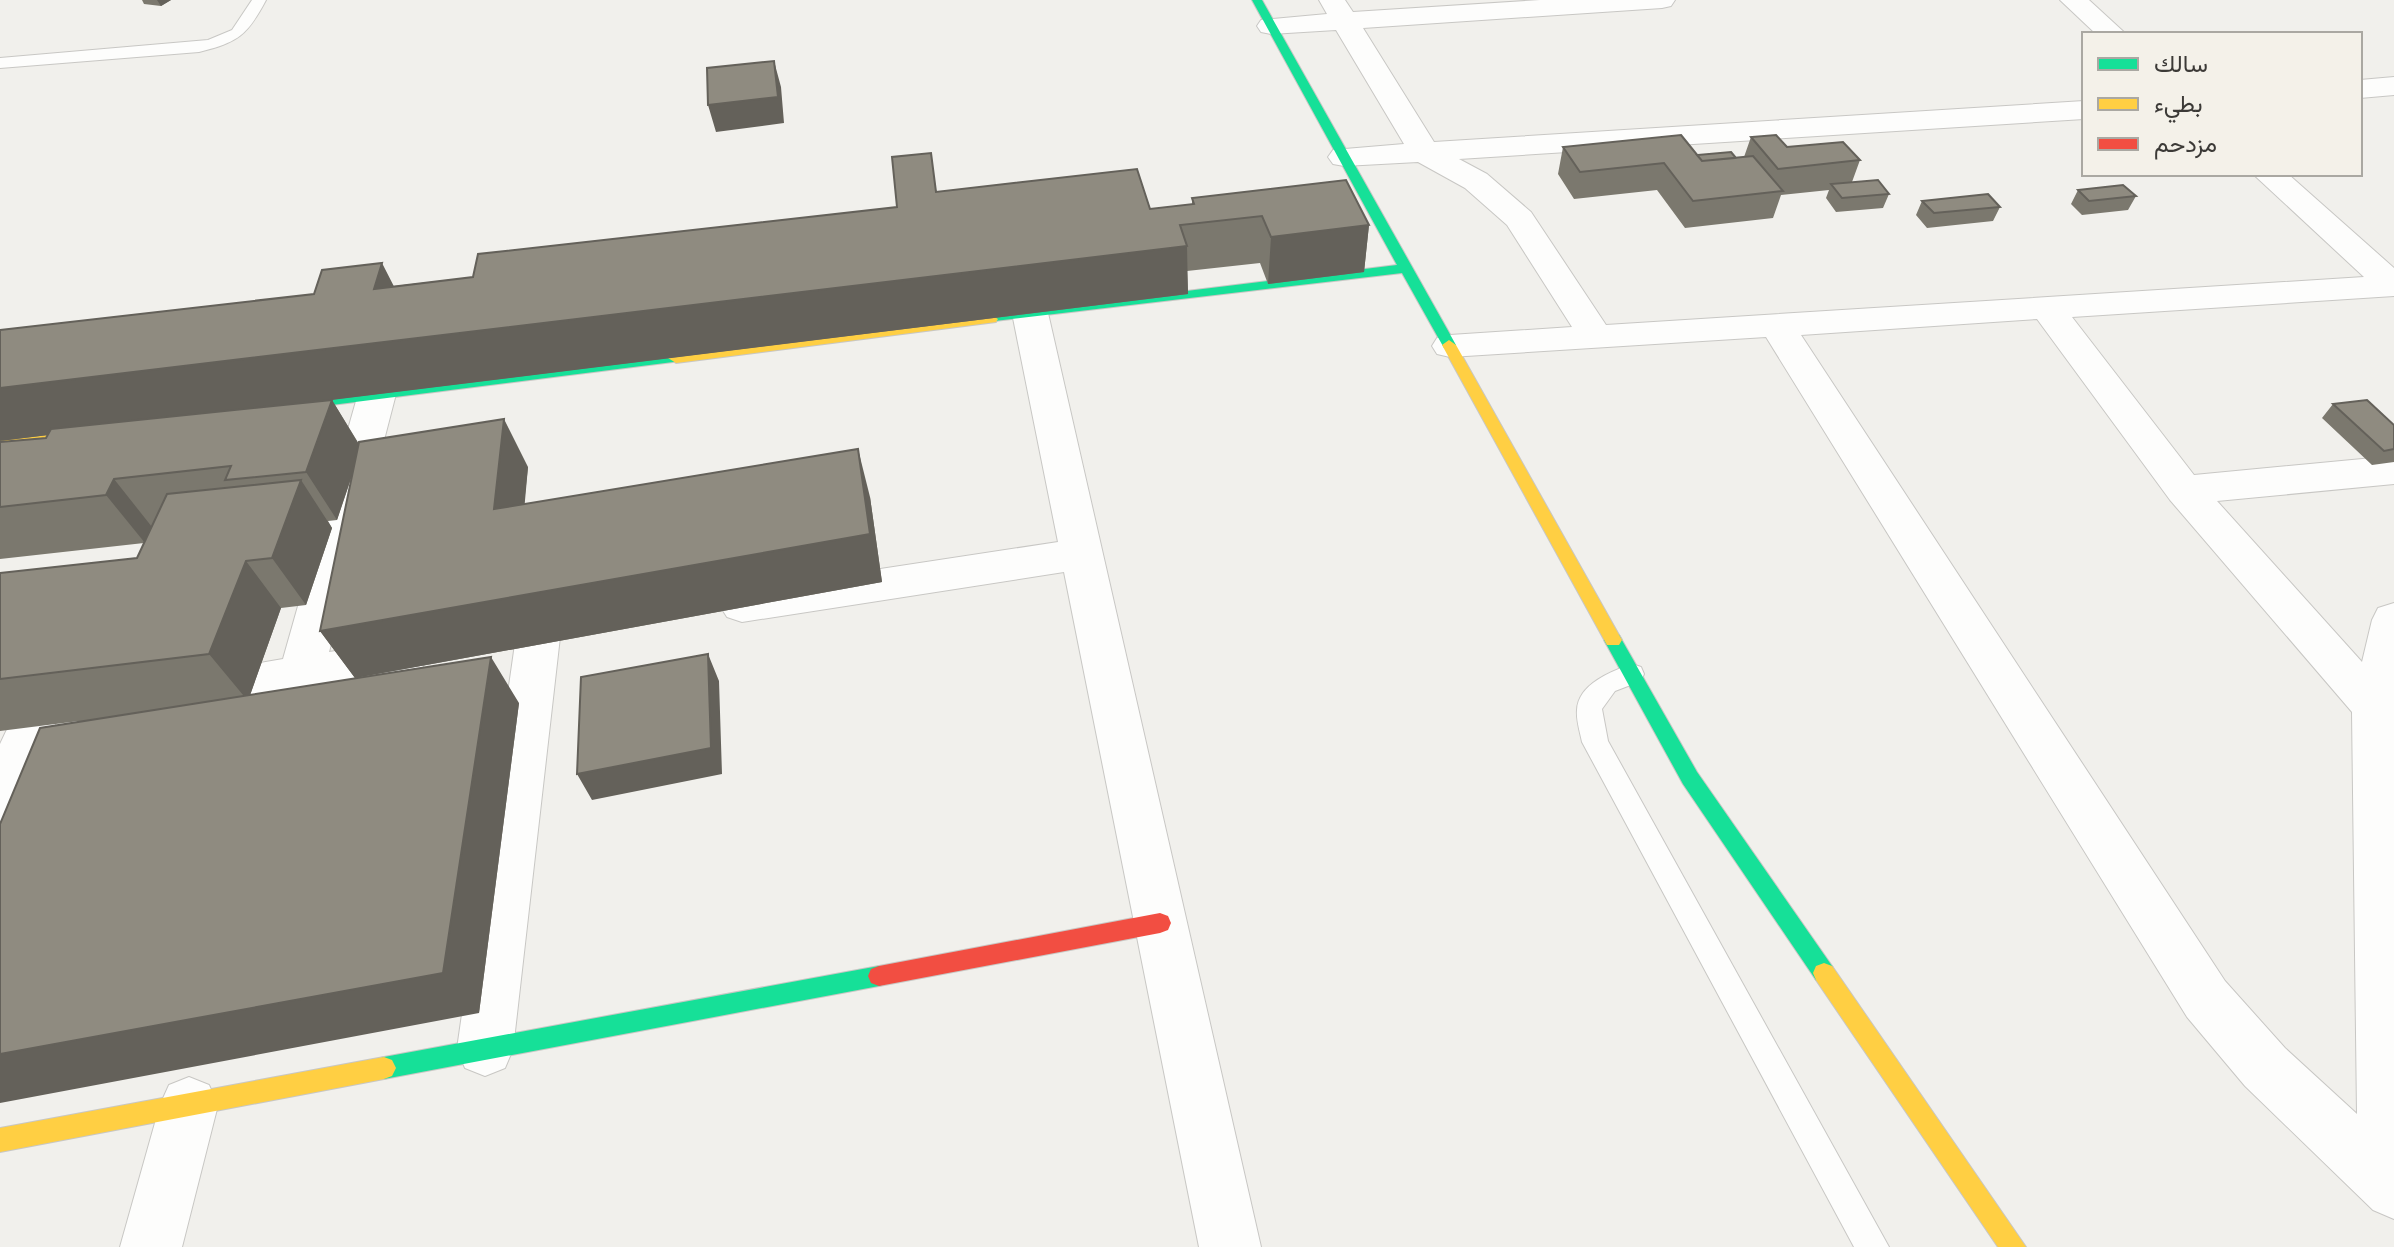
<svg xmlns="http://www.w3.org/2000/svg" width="2394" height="1247" font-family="'Archivo Narrow',Vazirmatn,sans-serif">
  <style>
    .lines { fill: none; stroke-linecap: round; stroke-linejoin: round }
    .lane-casing { stroke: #c8c7c4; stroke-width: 2 }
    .street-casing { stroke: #c8c7c4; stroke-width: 2 }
    .fast-casing { stroke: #c8c7c4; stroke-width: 2 }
    .slow-casing { stroke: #c8c7c4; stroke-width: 2 }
    .jam-casing { stroke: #c8c7c4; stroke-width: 2 }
    .lane { fill: #fdfdfc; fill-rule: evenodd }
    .street { fill: #fdfdfc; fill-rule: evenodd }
    .fast { fill: #16e098; fill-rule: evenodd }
    .slow { fill: #ffcf43; fill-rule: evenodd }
    .jam { fill: #f24e42; fill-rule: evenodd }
    .wall { fill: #7b786e }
    .shaded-wall { fill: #64615a }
    .building { fill: #8f8b80; stroke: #64615a; stroke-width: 2 }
  </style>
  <rect width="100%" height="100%" fill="#f1f0ec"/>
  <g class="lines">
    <defs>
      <path id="lane" d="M252,0H266C247,36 238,42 199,52L0,68V58L208,40L232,30Z
        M1632,664L1641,667L1644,674L1641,681L1615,691L1602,709L1608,741L1889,1247H1854L1582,742C1580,732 1576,720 1577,710C1578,684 1612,671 1632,664Z"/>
      <path id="street" d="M1319,0H1345L1353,12L1540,0H1675L1671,6L1662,8L1363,28L1434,142L2084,101V119L1459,159L1487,174L1531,212L1606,325L2364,277L2253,174H2288L2394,268V296L2072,317L2194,475L2394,456V484L2217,501L2362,662L2372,620L2378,608L2394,603V1219L2373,1210L2245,1086L2187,1017L1766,337L1450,357L1437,354L1432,346L1437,338L1450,335L1572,327L1507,225L1465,188L1418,162L1344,166L1333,164L1328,157L1333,150L1404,144L1336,30L1271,34L1261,32L1257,26L1261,20L1327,14ZM2037,319L2170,500L2352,712L2357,1114L2285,1048L2225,981L1801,335Z
        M2060,0H2089L2126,34H2096Z
        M2394,77V95L2360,98V80Z
        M1030,302L1043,305L1048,313L1261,1247H1199L1064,572L742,622L727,617L720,606L727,595L742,590L1058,542L1012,313L1017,305Z
        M377,382L390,385L396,394L329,652L405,641L421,646L427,658L421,670L196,708L180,703L173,690L180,677L283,659L358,394L364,385Z
        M538,620L554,625L560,637L513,1049L505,1068L485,1076L465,1068L457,1049L516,637L522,625Z
        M36,696L52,702L59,715L17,815L0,821V744L20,702Z
        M189,1077L209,1085L218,1105L182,1247H120L160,1105L169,1085Z"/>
      <path id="fast" d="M1252,0H1262L1456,345L1454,348H1444L1402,273L986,322L984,319L991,315L1397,265Z
        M676,353L684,358L681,361L260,414L252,409L260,404Z
        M1613,633L1619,635L1697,772L1832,966L1835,973L1832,980L1824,983L1816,980L1683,784L1604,640L1607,635Z
        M879,966L887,969L890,976L887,983L879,986L384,1079L376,1076L372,1068L376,1060L384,1057Z"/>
      <path id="slow" d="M991,315L998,319L996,322L676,363L668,358L676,353Z
        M1449,340L1456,345L1619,635L1622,640L1619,645H1607L1442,345Z
        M108,423L116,428L114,432L0,446V436Z
        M1824,963L1832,966L2026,1247H1998L1816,980L1813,973L1816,966Z
        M384,1057L392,1060L396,1068L392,1076L384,1079L0,1152V1128Z"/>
      <path id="jam" d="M1160,913L1168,916L1171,923L1168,930L1160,933L879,986L871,983L868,976L871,969L879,966Z"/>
    </defs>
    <use href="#lane" class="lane-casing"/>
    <use href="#street" class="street-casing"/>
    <use href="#fast" class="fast-casing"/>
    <use href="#slow" class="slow-casing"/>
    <use href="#jam" class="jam-casing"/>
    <use href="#lane" class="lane"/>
    <use href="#street" class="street"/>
    <use href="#fast" class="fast"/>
    <use href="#slow" class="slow"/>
    <use href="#jam" class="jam"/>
  </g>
  <path class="wall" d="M142,0H171L161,6L144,4Z
    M1751,137L1787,147L1860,160L1852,182L1889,194L1883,208L1836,212L1826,198L1829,190L1781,195L1773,218L1685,228L1657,190L1574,199L1558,174L1563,147L1736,158L1744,157Z
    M2078,190L2136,196L2128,210L2082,215L2071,204Z
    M937,192L1150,209L1192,205V198L1369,225L1364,272L1268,284L1260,263L1187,271L1188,294L313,402L332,400L359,444L528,467L524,504L870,497L882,582L355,678L320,631L353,473L337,520L328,521L332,528L306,605L281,608L250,695L519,703L479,1013L79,721L0,731V573L137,558L144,543L0,559V442L46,438L48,435L0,441L394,286L473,277L897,207Z
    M1922,201L2000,207L1993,221L1927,228L1916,215Z
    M2333,404L2394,425V462L2372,465L2322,418Z"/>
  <path class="shaded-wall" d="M157,0H171L161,6Z
    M774,61L781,87L784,123L716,132L708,105Z
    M1369,225L1364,272L1268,284L1271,237Z
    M1187,246L1188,294L0,441V388Z
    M382,263L406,310L374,289Z
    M332,400L361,448L337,520L306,472Z
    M504,419L528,467L520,556L494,509Z
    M858,449L870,497L882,582L355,678L320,631Z
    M114,479L152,527L145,543L106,495Z
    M301,480L332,528L306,605L272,558Z
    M246,561L281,608L248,701L209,654Z
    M708,654L719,681L722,774L592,800L577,774Z
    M491,657L519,703L479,1013L0,1103V1054Z"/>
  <path class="building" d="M774,61L778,97L708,105L707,68Z
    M1681,135L1702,161L1753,156L1783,191L1693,201L1664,163L1580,172L1563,147Z
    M1776,135L1787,147L1843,142L1860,160L1778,169L1751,137Z
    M1731,152L1736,158L1702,161L1697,155Z
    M931,153L936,192L1137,169L1150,209L1194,204L1192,198L1346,180L1369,225L1271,237L1262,216L1180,225L1187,246L0,388V330L314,294L322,270L382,263L374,289L473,277L478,254L897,207L892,157Z
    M1878,180L1889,194L1842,198L1831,184Z
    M2123,185L2136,196L2089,201L2078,190Z
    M1988,194L2000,207L1934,213L1922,201Z
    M332,400L306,472L225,480L231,466L114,479L106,495L0,507V442L46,438L51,429Z
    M2367,400L2394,425V449L2384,451L2333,404Z
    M504,419L494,509L858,449L870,534L320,631L359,442Z
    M301,480L272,558L246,561L209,654L0,679V573L137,558L167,494Z
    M708,654L711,748L577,774L581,677Z
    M491,657L443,973L0,1054V824L40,728Z"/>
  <rect x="2082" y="32" width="280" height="144" fill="#f4f1e9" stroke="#aaa8a2" stroke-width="2"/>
  <rect x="2098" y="58" width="40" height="12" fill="#16e098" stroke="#aaa8a2" stroke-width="2"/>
  <text x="2154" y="72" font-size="24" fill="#3c3a37">سالك</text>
  <rect x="2098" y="98" width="40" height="12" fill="#ffcf43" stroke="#aaa8a2" stroke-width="2"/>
  <text x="2154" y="112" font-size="24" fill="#3c3a37">بطيء</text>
  <rect x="2098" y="138" width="40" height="12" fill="#f24e42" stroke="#aaa8a2" stroke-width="2"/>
  <text x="2154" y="152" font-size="24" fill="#3c3a37">مزدحم</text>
</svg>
